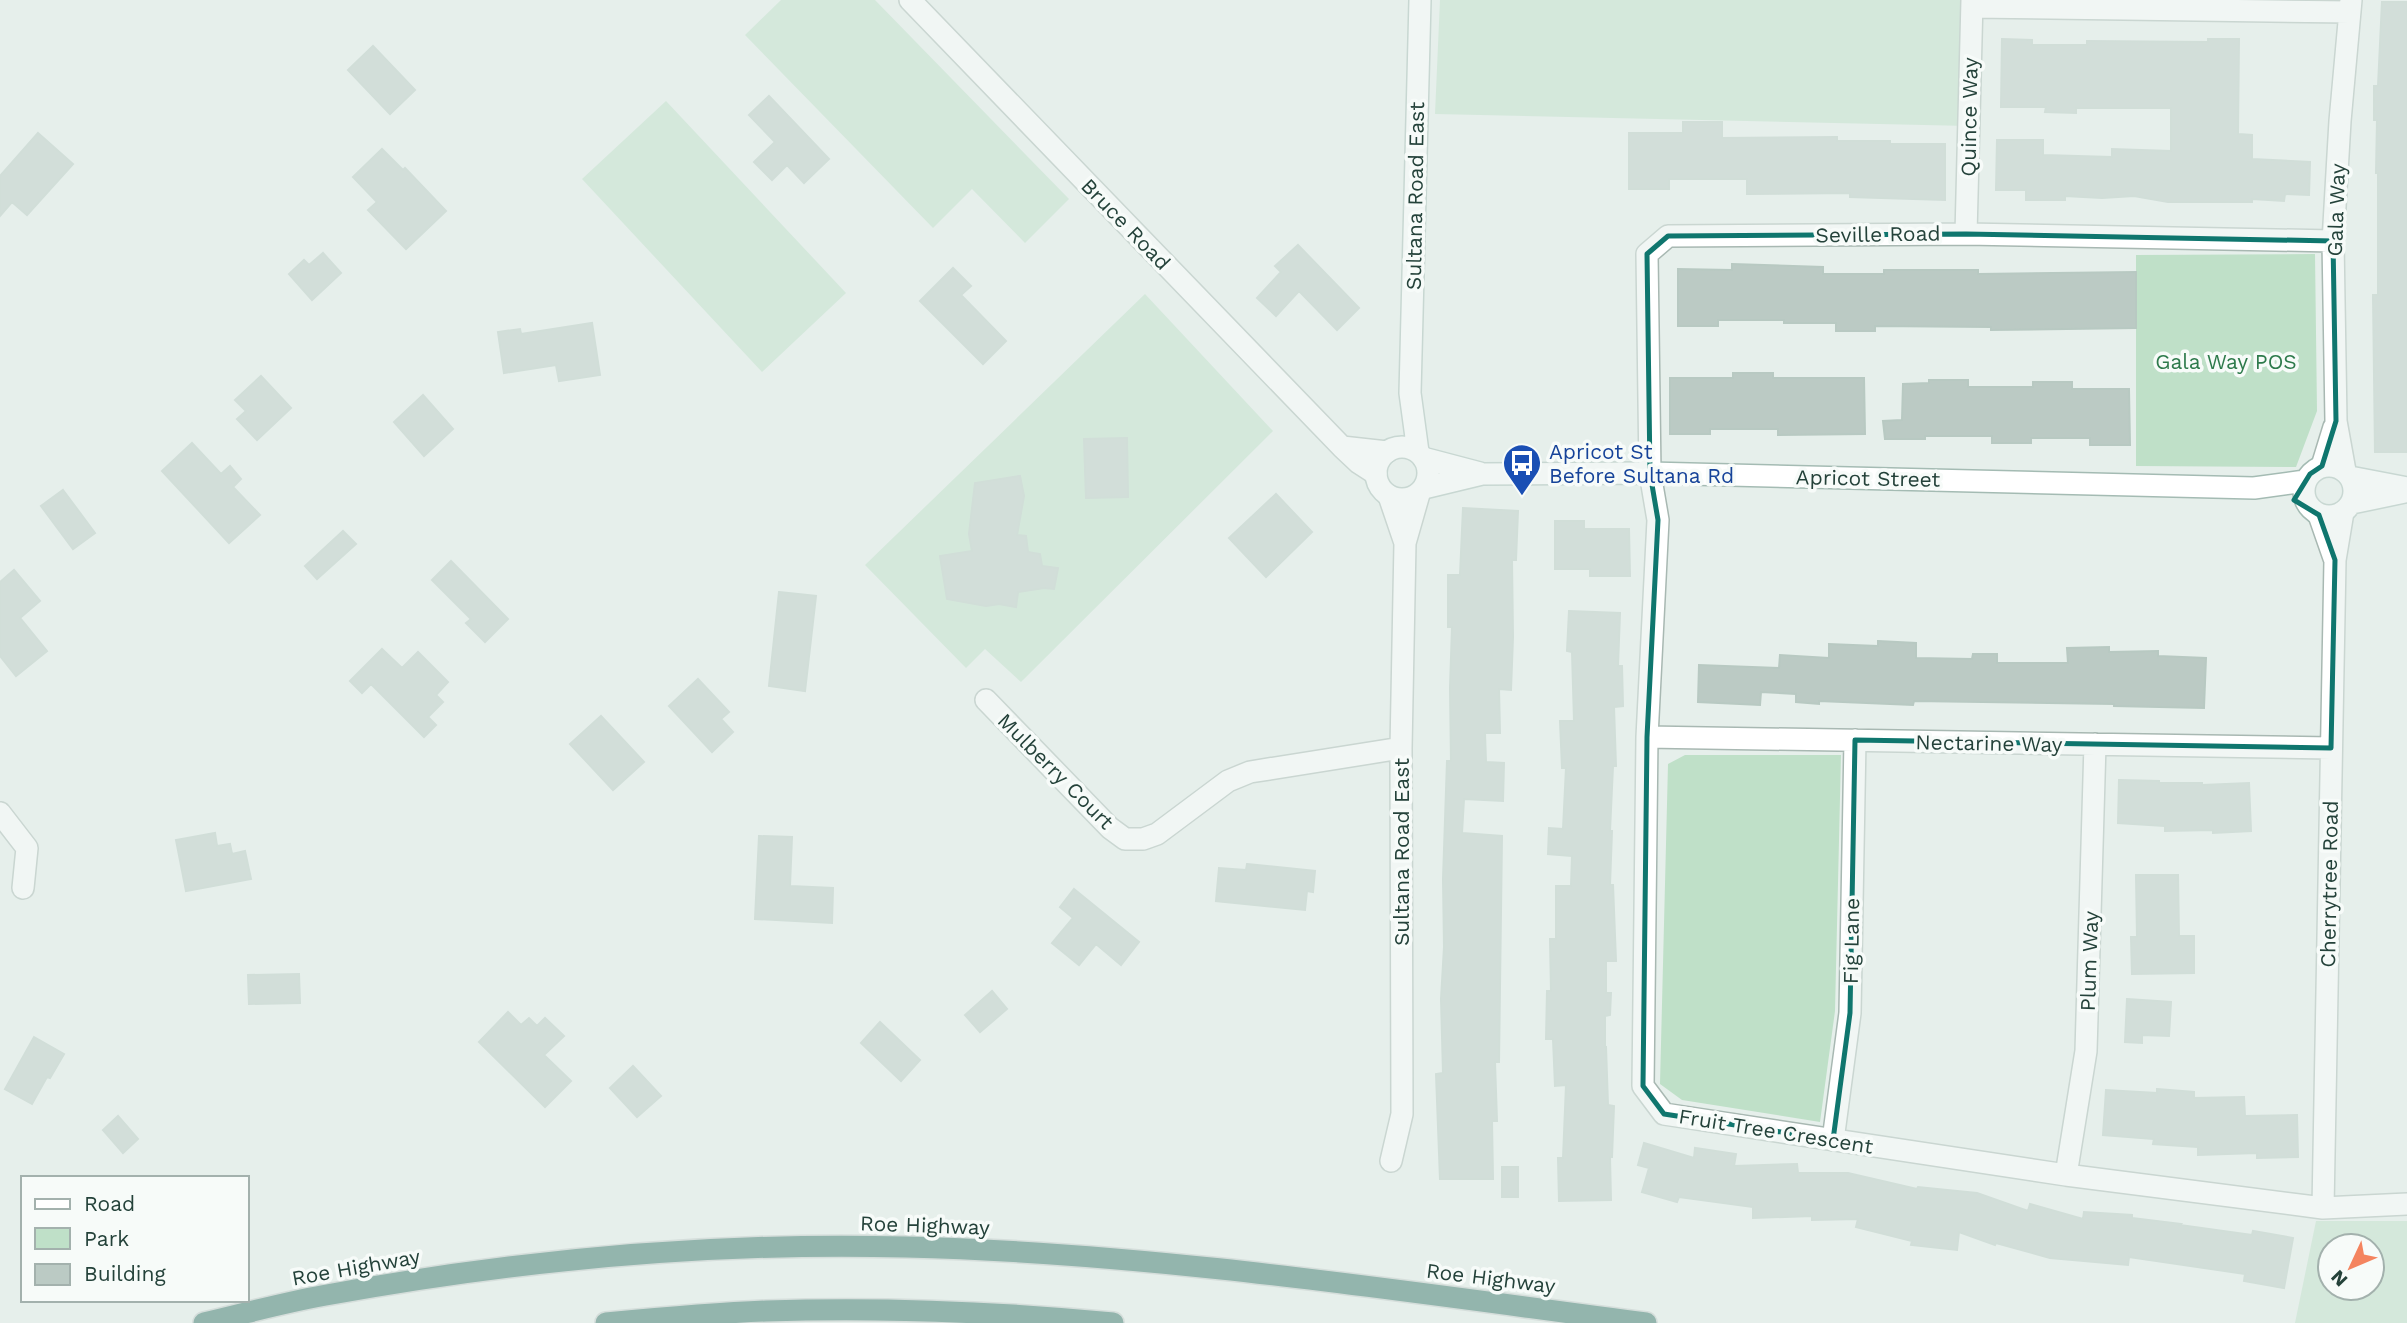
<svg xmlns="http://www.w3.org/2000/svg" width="2407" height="1323" font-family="'Work Sans',sans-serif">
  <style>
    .green { fill: #bfe0c8; fill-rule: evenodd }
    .building { fill: #bbcac4; stroke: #b8c9c2; stroke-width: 2 }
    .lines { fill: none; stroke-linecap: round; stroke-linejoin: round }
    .street-casing { stroke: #a8b8b2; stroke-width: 24 }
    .secondary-casing { stroke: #a4bbb3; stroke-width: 24 }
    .highway-casing { stroke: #c2cac8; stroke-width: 24 }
    .street { stroke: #fff; stroke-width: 21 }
    .secondary { stroke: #fff; stroke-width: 21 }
    .highway { stroke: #2f6f62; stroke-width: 21 }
    .marked { fill: none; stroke: #0f766e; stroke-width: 5; stroke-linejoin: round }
    .labels { text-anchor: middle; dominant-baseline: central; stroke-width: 7; stroke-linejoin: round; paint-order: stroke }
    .street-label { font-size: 21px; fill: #24423a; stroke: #f7fbf9 }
    .park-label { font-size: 21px; fill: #2d7a4b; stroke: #f7fbf9 }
    .transit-label { font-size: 21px; fill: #164399; stroke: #f7fbf9; text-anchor: start }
  </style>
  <rect width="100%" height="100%" fill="#e6efeb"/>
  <path class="green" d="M781,0H875L1069,199L1025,243L972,189L933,228L745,35Z
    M1440,0H1973L1969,126L1435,114Z
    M666,101L846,293L762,372L582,179Z
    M2315,254L2317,411L2296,467L2136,466V255Z
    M1145,294L1273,431L1021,682L985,649L966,668L865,565Z
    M1685,755H1841L1835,1011L1820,1122L1682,1100L1660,1084L1668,764Z
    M2316,1221H2407V1323H2295ZM2330,1246H2372V1288H2330Z"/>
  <path class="building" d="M2382,2H2407V452H2375L2373,295H2378V173H2376L2377,120H2374V86H2378Z
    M2002,39L2032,40V45H2087V41L2208,42V39H2239L2238,134L2252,135V159L2310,162L2309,195L2285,194L2284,201L2252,199V202H2168L2134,196L2102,198L2065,196V200H2026V190H1996L1997,140H2043V155L2112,157V149L2171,151V108H2076V113L2045,112L2046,107H2001Z
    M373,46L415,90L390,114L348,70Z
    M769,96L829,159L804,183L787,165L772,180L754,162L775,142L749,115Z
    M1683,122H1722V138L1837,137V141H1890V144H1945V200L1850,197V193L1747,194V179H1669V189H1629V133H1683Z
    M38,133L73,164L27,215L12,202L0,216V176Z
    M382,149L403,170L405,168L446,211L406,249L368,210L377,202L353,177Z
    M1298,245L1359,308L1337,330L1299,291L1276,316L1257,298L1281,272L1275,266Z
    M323,253L341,273L312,300L289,274L304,260L309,265Z
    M1732,264L1823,267V274H1884V270H1978V274L2136,272V328L1991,330V327L1875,326V331H1836V323H1784V320H1718V326H1678V269L1732,270Z
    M953,268L971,286L961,295L1006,341L983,364L920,301Z
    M592,323L600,375L559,381L556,365L504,373L498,332L520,329L521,334Z
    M1733,373H1773V378H1864L1865,434L1778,435V429H1710V434H1670V378H1733Z
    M261,376L291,408L257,440L237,419L246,411L235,400Z
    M1929,380H1968V387H2033V382H2072V389H2129L2130,445H2090V438H2031V443H1992V436H1925V439H1885L1883,421L1902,420L1903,384L1929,383Z
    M423,395L453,429L424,456L394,422Z
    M1127,438L1128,497L1086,498L1084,439Z
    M192,443L221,474L230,466L241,479L233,487L260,515L229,543L162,471Z
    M1020,476L1024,496L1017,535L1026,536L1028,552L1040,554L1042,566L1058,568L1054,589L1044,588L1018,592L1016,607L999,604L986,606L947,599L940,556L972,551L969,534L975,483Z
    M63,490L95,533L73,549L41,506Z
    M1276,494L1312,532L1266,577L1229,538Z
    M1463,508L1518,511L1516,560H1512L1513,637L1511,690L1499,689L1500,733H1485L1486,762L1504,763L1503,801L1464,799L1462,833L1502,836L1499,1062H1495L1497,1121H1492L1493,1179H1440L1436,1074L1443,1073L1441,999L1444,947L1443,879L1447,761H1451L1450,688L1452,627H1448V575H1460Z
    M1555,521H1584V529H1629L1630,576H1590V569H1555Z
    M343,531L356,544L317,579L305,566Z
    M451,561L508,619L485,642L466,623L471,619L432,580Z
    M14,570L40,601L20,618L47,651L16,676L0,656V582Z
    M779,592L816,596L805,691L769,686Z
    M1569,611L1620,613L1618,666H1622L1623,706L1614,707L1616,766H1613L1610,831H1612L1610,885H1613L1616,961H1606V993H1611L1610,1015L1605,1016V1047H1606L1608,1105L1614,1106L1612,1157H1610L1611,1200L1559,1201L1558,1158H1563L1566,1085L1555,1086L1553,1039H1546L1547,991H1551L1550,939H1556V886H1571L1572,856L1548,854L1549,828L1563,829L1566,768H1562L1560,721H1574L1572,652L1567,651Z
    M1878,641L1916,643V658L1972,659L1973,654H1997V663H2068L2067,648L2109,647V652L2158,651V656L2206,658L2204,708L2114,706V704L1914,701L1913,705L1819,701V704L1796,702V694L1761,692L1760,705L1698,702L1699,665L1779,668L1780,655L1829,658V644L1878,646Z
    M382,649L402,668L418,652L448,682L436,695L443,702L428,717L436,725L424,737L371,684L362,693L350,681Z
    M698,679L729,712L721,719L733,732L712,752L669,706Z
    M601,716L644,762L613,790L570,744Z
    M2119,780L2159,781V783H2202V785L2249,783L2251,831L2213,833V830L2165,831V826L2118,823Z
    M215,833L217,846L230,844L232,854L245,851L251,879L186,891L176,840Z
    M759,836L792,837L790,886L833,888L832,923L755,919Z
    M1247,864L1315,871L1313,892L1307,891L1305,910L1216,901L1219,868L1246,870Z
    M2136,875H2178L2179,936H2194V973L2132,974L2131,937H2137Z
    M1074,889L1139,942L1121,965L1096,944L1079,965L1052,943L1073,918L1060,907Z
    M299,974L300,1003L249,1004L248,975Z
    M992,991L1007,1009L980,1032L965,1015Z
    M2127,999L2171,1002L2169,1036L2142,1035V1043L2125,1042Z
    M508,1012L521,1025L529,1018L537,1026L545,1018L564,1036L544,1055L571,1081L545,1107L479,1042Z
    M880,1022L920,1060L901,1081L861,1043Z
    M34,1037L64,1054L50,1078L47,1077L32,1104L5,1089Z
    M633,1066L661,1096L637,1117L610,1088Z
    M2157,1089L2194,1092V1098L2244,1097L2245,1116L2297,1115L2298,1157L2257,1158V1153L2198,1155V1147L2153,1144L2154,1139L2103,1135L2106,1090L2157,1093Z
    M118,1116L138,1139L123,1153L103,1130Z
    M1644,1143L1694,1158L1695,1148L1736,1154L1734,1166L1797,1164L1798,1173H1848L1917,1189L1918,1187L1977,1193L2028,1211L2030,1204L2083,1219L2084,1212L2132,1215V1218L2181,1224L2180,1225L2252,1235L2253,1231L2293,1238L2284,1288L2244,1281L2245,1274L2129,1257L2128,1265L2050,1258L1996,1243L1995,1245L1959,1232L1957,1250L1911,1245L1912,1241L1856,1227L1858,1219L1812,1220V1216L1753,1218V1207L1679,1197L1677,1202L1642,1192L1649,1168L1638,1165Z
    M1502,1167H1518V1197H1502Z"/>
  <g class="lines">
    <defs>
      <path id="street" d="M910,0L1342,447L1359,463L1376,474
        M1972,7L2350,12
        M1966,234L1972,0
        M2333,241L1966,234L1668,236L1647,254L1650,473L1658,520L1647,737L1643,1086L1664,1114L2066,1175L2323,1208L2407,1204
        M1342,447L1387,452
        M2322,466L2334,427
        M2345,471L2336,421L2333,241L2340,121L2351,0
        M1389,496L1405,543
        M2319,515L2334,558
        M986,700L1110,828L1125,839H1143L1157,834L1228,781L1250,772L1401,748
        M1647,737L2331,748
        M0,813L27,848L23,888
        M1833,1140L1850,1013L1855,740
        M1391,1161L1402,1114L1401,748L1405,543L1419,494
        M2066,1175L2086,1051L2095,744
        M2323,1208L2335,560L2343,512"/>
      <path id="secondary" d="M1376 473a26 26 0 1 1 52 0a26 26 0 1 1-52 0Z
        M1418,452L1410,393L1420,0
        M1423,458L1480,473
        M2304 491a25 25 0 1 1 50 0a25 25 0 1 1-50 0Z
        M2350,477L2407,488
        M1424,488L1482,474L1650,473L2254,488L2305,481
        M2352,503L2405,492"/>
      <path id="highway" d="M204,1323C247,1313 289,1301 332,1294C520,1260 715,1242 906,1247C1154,1253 1400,1291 1646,1323
        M606,1323C659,1318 712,1313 766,1311C881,1307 998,1312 1113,1323"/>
    </defs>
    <use href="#street" class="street-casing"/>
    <use href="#secondary" class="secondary-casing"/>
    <use href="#highway" class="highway-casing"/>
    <use href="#street" class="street"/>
    <use href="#secondary" class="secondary"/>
    <use href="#highway" class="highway"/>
  </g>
  <path d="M0 0H2407V1323H0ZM1966,234L2333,241L2336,421L2322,466L2310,474L2294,500L2319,515L2335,560L2331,748L1855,740L1850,1013L1833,1140L1664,1114L1643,1086L1647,737L1658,520L1650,473L1647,254L1668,236Z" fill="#e6efeb" fill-opacity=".55" fill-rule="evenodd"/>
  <path class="marked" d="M1966,234L2333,241L2336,421L2322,466L2310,474L2294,500L2319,515L2335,560L2331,748L1855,740L1850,1013L1833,1140L1664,1114L1643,1086L1647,737L1658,520L1650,473L1647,254L1668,236Z"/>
  <defs>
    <symbol id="bus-pin" viewBox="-11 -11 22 30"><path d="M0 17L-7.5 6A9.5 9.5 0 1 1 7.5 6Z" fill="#1a4fb4" stroke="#f7fbf9"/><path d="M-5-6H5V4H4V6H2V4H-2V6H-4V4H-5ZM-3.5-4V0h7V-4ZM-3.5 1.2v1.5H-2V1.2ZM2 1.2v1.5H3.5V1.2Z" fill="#fff"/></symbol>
  </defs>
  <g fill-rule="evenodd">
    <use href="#bus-pin" x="1500" y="441" width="44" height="60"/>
  </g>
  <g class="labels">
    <g class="street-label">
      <text transform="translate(1969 117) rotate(-89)">Quince Way</text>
      <text transform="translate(1415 196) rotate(-89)">Sultana Road East</text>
      <text transform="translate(2336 210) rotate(-88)">Gala Way</text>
      <text transform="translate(1126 224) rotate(46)">Bruce Road</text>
      <text transform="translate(1878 234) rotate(-1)">Seville Road</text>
      <text transform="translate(1868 478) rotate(1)">Apricot Street</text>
      <text transform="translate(1989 743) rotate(1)">Nectarine Way</text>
      <text transform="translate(1056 771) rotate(45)">Mulberry Court</text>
      <text transform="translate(1401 852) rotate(-90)">Sultana Road East</text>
      <text transform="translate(2329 884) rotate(-89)">Cherrytree Road</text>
      <text transform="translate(1851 941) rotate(-89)">Fig Lane</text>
      <text transform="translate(2089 961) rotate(-88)">Plum Way</text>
      <text transform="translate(1776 1131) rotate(9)">Fruit Tree Crescent</text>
      <text transform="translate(925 1225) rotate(2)">Roe Highway</text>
      <text transform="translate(356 1267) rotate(-10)">Roe Highway</text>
      <text transform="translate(1491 1278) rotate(7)">Roe Highway</text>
    </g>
    <g class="park-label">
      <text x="2226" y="361">Gala Way POS</text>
    </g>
    <g class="transit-label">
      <text x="1549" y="451">Apricot St<tspan x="1549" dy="24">Before Sultana Rd</tspan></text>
    </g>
  </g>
  <rect x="21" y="1176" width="228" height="126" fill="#f7fbf9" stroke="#a3b1ad" stroke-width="2"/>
  <rect x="35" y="1199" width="35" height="10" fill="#ffffff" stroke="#a3b1ad" stroke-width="2"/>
  <text x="84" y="1211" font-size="21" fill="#24423a">Road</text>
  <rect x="35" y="1228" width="35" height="21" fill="#bfe0c8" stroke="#a3b1ad" stroke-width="2"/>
  <text x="84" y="1246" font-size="21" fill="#24423a">Park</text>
  <rect x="35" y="1264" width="35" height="21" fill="#bbcac4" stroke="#a3b1ad" stroke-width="2"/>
  <text x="84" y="1281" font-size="21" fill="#24423a">Building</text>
  <g transform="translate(2351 1267) rotate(226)"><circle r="33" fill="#f7fbf9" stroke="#a3b1ad" stroke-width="2"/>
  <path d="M0-5L12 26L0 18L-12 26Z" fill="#f4845f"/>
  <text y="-10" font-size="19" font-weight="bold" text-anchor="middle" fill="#24423a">N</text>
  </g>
</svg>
